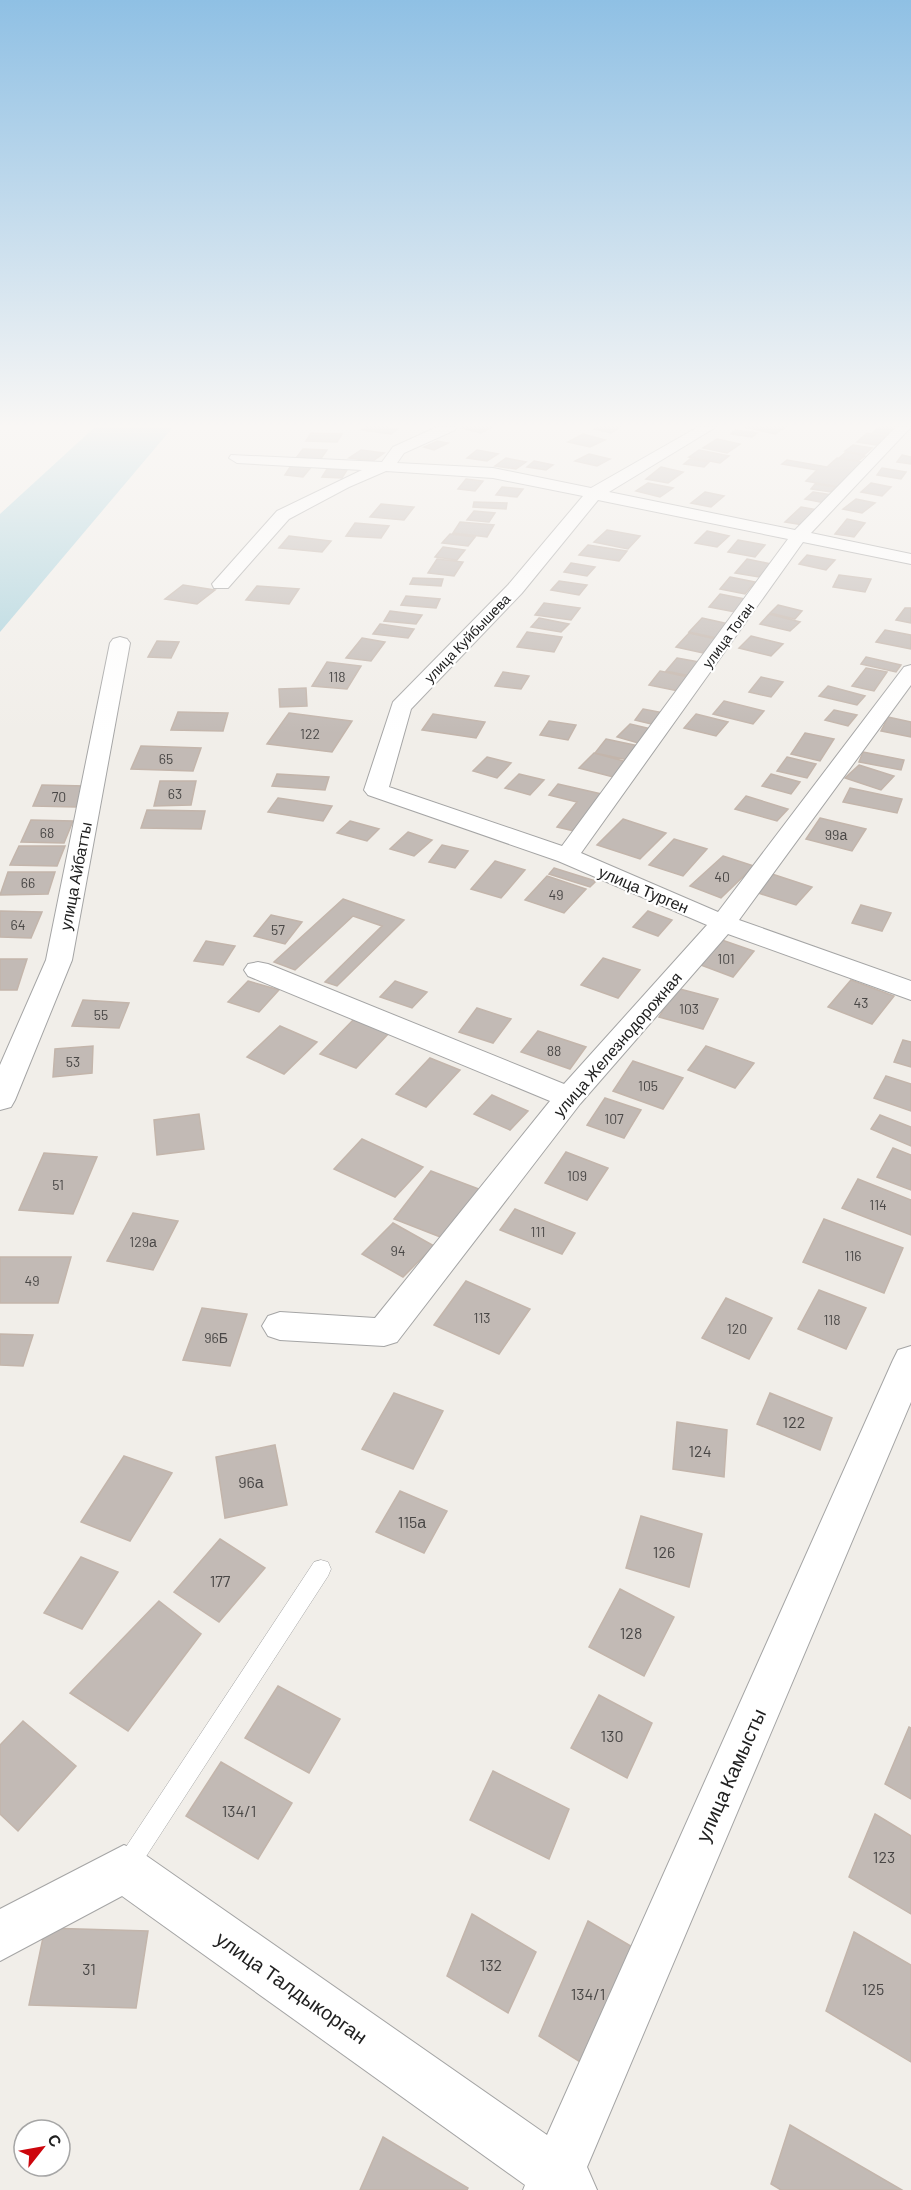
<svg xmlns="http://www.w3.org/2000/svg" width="911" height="2190" font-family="Barlow,sans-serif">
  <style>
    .water { fill: #abd3dd }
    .building { fill: #c2bab5; stroke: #c3b5ab; stroke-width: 1.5 }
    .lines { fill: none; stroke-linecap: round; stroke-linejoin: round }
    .lane-casing { stroke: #a5a5a5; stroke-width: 1 }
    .street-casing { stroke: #a5a5a5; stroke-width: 2 }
    .lane { fill: #fff; fill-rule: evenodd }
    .street { fill: #fff; fill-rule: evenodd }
    .labels { text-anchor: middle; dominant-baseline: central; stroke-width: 4.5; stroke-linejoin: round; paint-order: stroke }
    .far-street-label { font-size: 14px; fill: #212121; stroke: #fff }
    .number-label { font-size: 14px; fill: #494746 }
    .street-label { font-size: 16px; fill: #212121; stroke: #fff }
    .near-number-label { font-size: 16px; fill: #494746 }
    .near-street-label { font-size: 20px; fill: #212121; stroke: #fff }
  </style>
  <rect width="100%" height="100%" fill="#f1eee9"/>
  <path class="water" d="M95,427H173L0,632V514Z"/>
  <path class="building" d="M367,427H385L397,429L391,434L362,430Z
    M463,427H492L481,433L461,428Z
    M598,427H621L611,433L594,429Z
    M745,427H786L775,434Z
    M880,427H900L889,435L873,432Z
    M735,430L757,433L752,437L731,434Z
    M311,433L342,434L337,442L306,441Z
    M867,433L886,436L876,445L857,442Z
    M583,434L605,440L590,447L568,442Z
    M717,439L740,444L727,453L703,448Z
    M437,441L448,443L434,450L424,447Z
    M853,445L872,448L864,455L845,451Z
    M303,449L327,450L320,460L296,458Z
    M361,450L384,453L373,461L349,458Z
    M477,450L498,454L487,461L467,458Z
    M699,450L729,456L720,463L689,457Z
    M846,452L865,456L858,461L839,458Z
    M589,454L610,459L597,466L575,461Z
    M902,455L911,457V464L897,462Z
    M506,458L526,462L516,469L495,466Z
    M837,458L862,462L838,487L806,481L817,470L782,464L787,460L827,467Z
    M690,459L709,462L704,467L684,464Z
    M534,461L553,465L546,470L527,467Z
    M292,464L312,466L303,477L285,475Z
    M661,467L683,472L668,483L646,479Z
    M882,468L906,472L901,479L877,475Z
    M327,469L347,470L342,478L322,477Z
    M466,479L483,481L475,491L458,489Z
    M648,483L673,488L660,497L636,491Z
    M871,483L891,487L882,496L861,492Z
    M815,484L835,487L831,492L811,489Z
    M502,487L523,489L517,497L496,495Z
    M705,492L724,496L711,507L691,503Z
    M813,492L833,495L825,503L805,499Z
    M856,499L875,503L862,513L843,509Z
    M474,502L507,503L506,509L473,507Z
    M381,504L414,507L404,520L370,517Z
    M801,507L818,510L803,525L785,522Z
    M474,511L495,513L489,522L467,520Z
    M847,519L865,523L854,537L835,534Z
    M460,522L494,525L487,537L453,533Z
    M355,523L389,526L381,538L346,536Z
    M607,530L640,536L628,549L594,542Z
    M707,531L729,536L717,547L695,543Z
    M450,534L475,537L468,546L442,543Z
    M289,536L331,541L322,552L279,548Z
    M738,540L765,545L755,557L728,552Z
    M588,545L627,551L619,561L579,555Z
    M443,547L465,550L457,560L435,557Z
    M807,555L835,560L826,570L799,564Z
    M437,559L463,562L454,576L428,573Z
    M747,559L771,564L759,577L735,573Z
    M571,563L595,567L587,576L564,572Z
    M839,575L871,579L865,592L833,587Z
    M730,577L755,582L745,594L720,589Z
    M413,578L443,579L441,586L410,584Z
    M559,581L587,585L579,595L551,590Z
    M183,585L215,590L197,604L165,599Z
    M257,586L299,589L289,604L246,600Z
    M720,594L745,599L735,612L709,607Z
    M406,596L440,599L436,608L401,605Z
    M544,603L580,608L571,620L535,615Z
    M778,605L802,611L795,619L770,613Z
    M905,608H911V623L896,620Z
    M390,611L422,615L416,624L384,621Z
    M769,614L800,622L790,631L760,624Z
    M539,618L569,624L561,632L531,627Z
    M702,618L729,624L717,638L689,632Z
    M380,624L414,629L408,638L373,634Z
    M885,630L911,635V649L876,642Z
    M527,632L562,637L554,652L517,647Z
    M689,633L716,639L703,653L676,647Z
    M751,636L783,644L771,656L739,648Z
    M362,638L385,642L371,661L346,658Z
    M157,641L179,642L171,658L148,657Z
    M866,657L901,665L896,672L861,664Z
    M677,658L705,663L695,677L666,671Z
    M327,662L361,666L347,689L312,686Z
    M866,668L887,672L874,691L852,686Z
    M660,671L688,677L678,691L649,685Z
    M503,672L529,676L521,689L495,686Z
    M761,677L783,682L771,697L749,692Z
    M828,686L865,696L857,705L819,696Z
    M306,688L307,706L280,707L279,689Z
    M724,701L764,711L753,724L713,714Z
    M643,709L664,713L655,725L635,720Z
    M834,710L857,715L848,726L825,720Z
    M178,712L228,713L223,731L171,730Z
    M289,713L352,721L332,752L267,744Z
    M433,714L485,722L476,738L422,730Z
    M696,714L728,722L716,736L684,728Z
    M888,717L911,722V737L881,731Z
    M549,721L576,725L568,740L540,735Z
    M630,724L651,729L638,743L617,737Z
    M805,733L834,739L820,761L791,754Z
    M606,739L639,746L628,760L595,753Z
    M141,746L201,748L193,771L131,769Z
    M863,752L904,760L901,770L859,762Z
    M594,753L627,762L613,777L579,768Z
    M487,757L511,763L497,778L473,771Z
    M787,757L816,764L807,778L777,771Z
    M859,765L894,776L881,790L845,778Z
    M277,774L329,777L325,790L272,786Z
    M519,774L544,780L530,795L505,788Z
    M771,774L800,782L791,794L762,786Z
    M160,781H196L191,805L154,806Z
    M558,784L606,795L578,832L557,827L577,802L549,795Z
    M42,785L85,786L76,807L33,806Z
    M850,788L902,799L897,813L843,802Z
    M746,796L788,809L777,821L735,809Z
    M278,798L332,806L323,821L268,812Z
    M147,810L205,811L201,829L141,828Z
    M820,818L866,829L852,851L806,839Z
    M623,819L666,833L640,859L597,845Z
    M31,820L73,821L64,843L21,842Z
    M350,821L379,829L367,841L337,833Z
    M408,832L432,840L414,856L390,849Z
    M674,839L707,849L683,876L649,865Z
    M442,845L468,851L455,868L429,862Z
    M19,846H65L57,866L10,865Z
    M723,856L754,866L721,898L690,886Z
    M495,861L525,870L501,898L471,889Z
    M554,868L596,881L590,887L549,874Z
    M8,872H55L48,894L0,895Z
    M772,874L812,887L796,905L755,892Z
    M547,876L586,889L564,913L525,900Z
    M343,899L404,920L337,986L325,982L382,926L353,916L295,970L274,962Z
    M861,905L891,913L882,931L852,923Z
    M0,911L42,912L31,938L0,937Z
    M648,911L672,920L658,936L633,927Z
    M271,915L302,922L285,944L254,936Z
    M719,939L754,951L733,977L698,964Z
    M206,941L235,946L223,965L194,961Z
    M603,958L640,970L618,998L581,985Z
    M0,959H27L17,990H0Z
    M851,980L894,996L872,1024L828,1007Z
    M248,981L279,990L259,1012L228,1002Z
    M395,981L427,992L412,1008L380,997Z
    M676,988L718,999L703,1029L659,1017Z
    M83,1000L129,1003L119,1028L72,1026Z
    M477,1008L511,1019L493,1043L459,1032Z
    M353,1020L389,1033L356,1068L320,1054Z
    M280,1026L317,1042L284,1074L247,1057Z
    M538,1031L586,1047L570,1069L521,1052Z
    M903,1040L911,1042V1067L894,1062Z
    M93,1046L92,1073L53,1077L55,1049Z
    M706,1046L754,1063L735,1088L688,1070Z
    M430,1058L460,1070L426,1107L396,1094Z
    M633,1061L683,1078L663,1109L613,1091Z
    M886,1076L911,1084V1111L874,1098Z
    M492,1095L528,1111L510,1130L474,1114Z
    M605,1098L641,1110L624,1138L587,1125Z
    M199,1114L204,1149L157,1155L154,1120Z
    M880,1115L911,1127V1146L871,1129Z
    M362,1139L423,1167L395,1197L334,1169Z
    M893,1148L911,1155V1190L877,1177Z
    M566,1152L608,1168L587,1200L545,1183Z
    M44,1153L97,1157L73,1214L19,1210Z
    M431,1171L479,1189L443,1238L394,1219Z
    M858,1179L911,1200V1235L842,1208Z
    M515,1209L575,1233L562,1254L500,1230Z
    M133,1213L178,1221L153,1270L107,1261Z
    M824,1219L903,1248L884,1293L803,1262Z
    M393,1223L434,1246L403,1277L362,1254Z
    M0,1257H71L58,1303H0Z
    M466,1281L530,1309L499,1354L434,1325Z
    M819,1290L866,1308L846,1349L798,1329Z
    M726,1298L772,1318L749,1359L702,1338Z
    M202,1308L247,1314L230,1366L183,1360Z
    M0,1334L33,1335L23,1366L0,1365Z
    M394,1393L443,1411L413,1469L362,1449Z
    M770,1393L832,1418L820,1450L757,1424Z
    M677,1422L727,1430L724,1477L673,1469Z
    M275,1445L287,1505L225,1518L216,1457Z
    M124,1456L172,1473L130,1541L81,1522Z
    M400,1491L447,1511L424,1553L376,1532Z
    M641,1516L702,1534L689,1587L626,1568Z
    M220,1539L265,1568L219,1622L174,1592Z
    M81,1557L118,1572L82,1629L44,1613Z
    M620,1589L674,1617L644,1676L589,1647Z
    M159,1601L201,1634L128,1731L70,1693Z
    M278,1686L340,1719L309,1773L245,1738Z
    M599,1695L652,1723L627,1778L571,1748Z
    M23,1721L76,1766L18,1831L0,1814V1745Z
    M909,1727L911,1728V1799L885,1784Z
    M221,1762L292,1803L258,1859L186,1816Z
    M493,1771L569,1809L549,1859L470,1820Z
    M875,1814L911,1836V1914L849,1877Z
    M472,1914L536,1952L508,2013L447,1976Z
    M588,1921L636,1949L588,2067L539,2036Z
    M45,1928L148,1931L136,2008L29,2005Z
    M854,1932L911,1965V2062L826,2011Z
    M790,2125L902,2190H781L771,2184Z
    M383,2137L468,2188L467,2190H360Z"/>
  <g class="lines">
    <defs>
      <path id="lane" d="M321,1560L328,1562L331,1569L328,1576L134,1875L126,1879L118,1875L114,1867L118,1859L314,1562Z"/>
      <path id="street" d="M437,427H457L455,430L404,453L397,463L493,468L591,488L698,427H716L609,492L795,530L896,427H911L811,533L911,554V564L803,542L581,853L718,912L904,667L911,665V685L739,920L911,981V1000L728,934L580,1104L397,1342L384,1346L280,1340L268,1336L262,1326L268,1316L280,1312L375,1318L550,1101L248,976L244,970L248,964L258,962L268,964L564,1084L707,925L558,861L368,795L364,790L393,702L508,585L583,496L493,478L386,471L349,487L289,519L228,588H214L212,584L277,511L362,470L237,463L229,458L231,455L382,462L393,447ZM598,500L788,539L562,846L389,787L411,709L522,593Z
        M120,637L127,639L130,643L72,960L15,1100L11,1107L0,1110V1065L46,960L110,643L113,639Z
        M911,1346V1402L587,2167L597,2190H523L525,2185L122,1896L0,1961V1909L124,1845L141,1852L547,2135L893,1360L898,1350Z"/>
    </defs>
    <use href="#lane" class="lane-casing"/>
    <use href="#street" class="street-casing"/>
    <use href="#lane" class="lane"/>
    <use href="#street" class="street"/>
  </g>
  <linearGradient id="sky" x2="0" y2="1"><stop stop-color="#8fc0e4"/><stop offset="0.58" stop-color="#f9f7f5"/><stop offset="1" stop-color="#f9f7f5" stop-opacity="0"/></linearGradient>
  <rect width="911" height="734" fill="url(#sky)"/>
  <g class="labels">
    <g class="far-street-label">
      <text transform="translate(728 635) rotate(-54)">улица Тоган</text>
      <text transform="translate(467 638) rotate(-46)">улица Куйбышева</text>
    </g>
    <g class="number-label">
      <text x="337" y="676">118</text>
      <text x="310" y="733">122</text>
      <text x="166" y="758">65</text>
      <text x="175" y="793">63</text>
      <text x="59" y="796">70</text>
      <text x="47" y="832">68</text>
      <text x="836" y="834">99а</text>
      <text x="722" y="876">40</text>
      <text x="28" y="882">66</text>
      <text x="556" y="894">49</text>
      <text x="18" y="924">64</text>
      <text x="278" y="929">57</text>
      <text x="726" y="958">101</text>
      <text x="861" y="1002">43</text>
      <text x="689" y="1008">103</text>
      <text x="101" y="1014">55</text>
      <text x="554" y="1050">88</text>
      <text x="73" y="1061">53</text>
      <text x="648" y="1085">105</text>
      <text x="614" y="1118">107</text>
      <text x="577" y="1175">109</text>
      <text x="58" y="1184">51</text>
      <text x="878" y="1204">114</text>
      <text x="538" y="1231">111</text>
      <text x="143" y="1241">129а</text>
      <text x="398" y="1250">94</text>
      <text x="853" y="1255">116</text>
      <text x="32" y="1280">49</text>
      <text x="482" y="1317">113</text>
      <text x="832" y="1319">118</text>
      <text x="737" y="1328">120</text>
      <text x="216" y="1337">96Б</text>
    </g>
    <g class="street-label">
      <text transform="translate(75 876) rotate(-79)">улица Айбатты</text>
      <text transform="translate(644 889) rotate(23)">улица Турген</text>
      <text transform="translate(617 1044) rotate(-49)">улица Железнодорожная</text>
    </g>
    <g class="near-number-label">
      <text x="794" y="1421">122</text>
      <text x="700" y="1450">124</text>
      <text x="251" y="1481">96а</text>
      <text x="412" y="1521">115а</text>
      <text x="664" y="1551">126</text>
      <text x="220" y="1580">177</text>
      <text x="631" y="1632">128</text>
      <text x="612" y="1735">130</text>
      <text x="239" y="1810">134/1</text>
      <text x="884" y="1856">123</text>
      <text x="491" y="1964">132</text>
      <text x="89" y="1968">31</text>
      <text x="873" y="1988">125</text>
      <text x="588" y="1993">134/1</text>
    </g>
    <g class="near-street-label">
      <text transform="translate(730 1775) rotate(-66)">улица Камысты</text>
      <text transform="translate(292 1987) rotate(35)">улица Талдыкорган</text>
    </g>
  </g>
  <g transform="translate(42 2148) rotate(59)"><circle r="28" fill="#ffffff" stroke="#a6a6a6" stroke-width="1.5"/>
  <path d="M0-4.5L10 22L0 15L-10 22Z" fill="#cd060d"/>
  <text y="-9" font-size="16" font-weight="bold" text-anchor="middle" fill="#212121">С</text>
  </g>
</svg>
